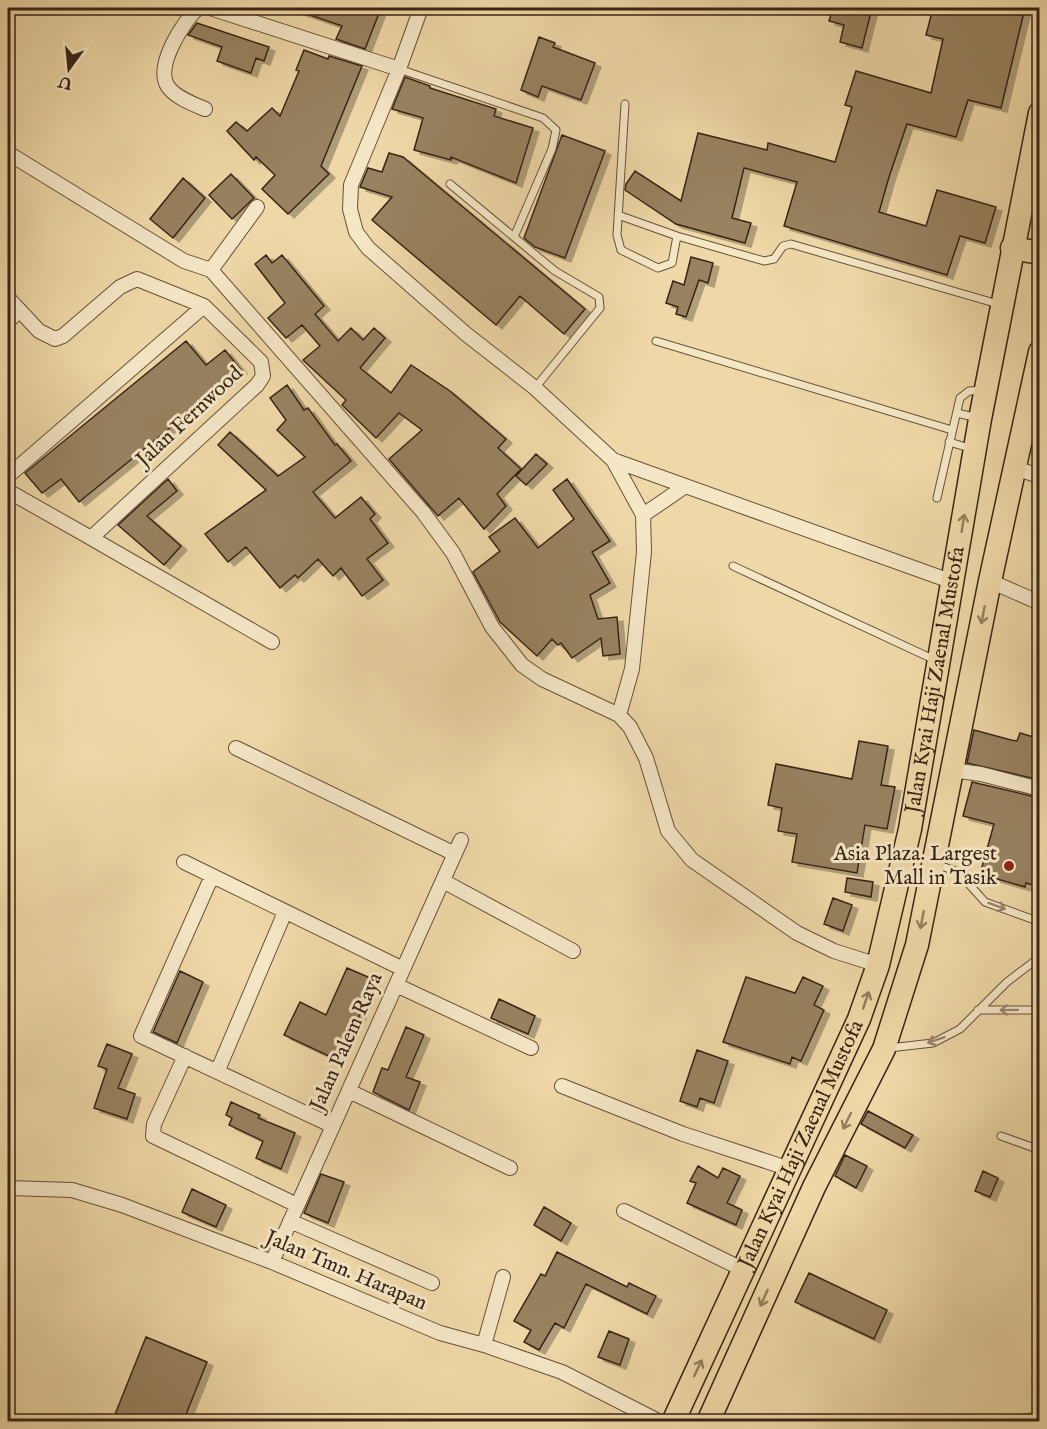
<svg xmlns="http://www.w3.org/2000/svg" width="1047" height="1429" font-family="'IM FELL English',serif">
  <style>
    .building { fill: #988261; stroke: #392416; stroke-width: 1.5; filter: url(#shadow) }
    .lines { fill: none; stroke-linecap: round; stroke-linejoin: round }
    .service-casing { stroke: #66513a; stroke-width: 9 }
    .minor-casing { stroke: #66513a; stroke-width: 16 }
    .primary-casing { stroke: #392416; stroke-width: 25 }
    .service { stroke: #f5e6c6; stroke-width: 7 }
    .minor { stroke: #f5e6c6; stroke-width: 14 }
    .primary { stroke: #efd8a7; stroke-width: 22 }
    .oneway { stroke: #947e5e }
    .oneway2 { stroke: #97856e }
    .poi-dot { fill: #8f2418; stroke: #f5e6c6; stroke-width: 2 }
    .labels { text-anchor: middle; dominant-baseline: central; stroke-width: 6; stroke-linejoin: round; paint-order: stroke }
    .street-label { font-size: 21px; fill: #392416; stroke: #f5e6c6 }
    .poi-label { font-size: 21px; fill: #392416; stroke: #f5e6c6; text-anchor: end }
  </style>
  <defs>
    <filter id="shadow"><feDropShadow dx="6" dy="4" stdDeviation="0" flood-color="#0004"/></filter>
  </defs>
  <rect width="100%" height="100%" fill="#efd8a7"/>
  <filter id="stains"><feTurbulence type="fractalNoise" baseFrequency=".00333" numOctaves="4"/><feColorMatrix values="0 0 0 0 .2 0 0 0 0 .09 0 0 0 0 .02 0 0 0 .5 -.17"/></filter>
  <radialGradient id="worn" r=".72"><stop offset=".6" stop-color="#630" stop-opacity="0"/><stop offset="1" stop-color="#630" stop-opacity=".3"/></radialGradient>
  <path class="building" d="M295,8H381L365,49L336,39L342,26L295,10Z
    M833,8H872L862,48L840,42L844,25L829,21Z
    M933,8H1025L1001,108L968,100L956,137L907,124L889,177L879,212L926,226L937,190L996,207L985,243L960,236L947,275L784,226L797,182L744,168L732,218L751,223L745,243L676,224L625,190L626,184L635,171L681,201L698,133L767,150L768,143L835,162L852,107L845,105L856,71L931,93L943,39L926,35Z
    M197,23L269,47L264,61L256,58L251,73L217,61L222,47L188,35Z
    M539,37L555,43L553,47L595,63L581,100L542,86L538,97L521,90Z
    M304,50L328,59L329,56L362,66L321,166L329,174L288,214L262,189L275,175L256,157L254,160L227,131L236,122L247,131L272,108L280,116L299,71L296,70Z
    M405,77L430,86V88L496,109L494,116L533,128L516,183L451,157V160L414,150L423,118L392,109Z
    M562,135L605,151L565,258L535,247L524,238Z
    M389,153L403,157L585,309L564,334L520,296L496,325L372,220L392,197L360,187L368,168L382,172Z
    M231,174L254,198L232,219L209,195Z
    M183,178L205,198L173,238L150,219Z
    M266,255L272,263L282,255L324,306L315,314L338,341L351,328L363,340L374,328L385,338L360,368L391,393L411,365L450,391L506,439L498,448L521,469L497,494L506,506L484,529L459,498L438,516L389,459L422,430L399,413L376,438L342,405L346,400L303,360L320,346L302,325L286,338L268,318L285,303L255,264Z
    M691,257L713,263L708,283L699,280L686,317L676,314L678,307L666,303L673,281L684,285Z
    M186,341L206,365L225,350L241,370L79,502L61,479L42,493L25,473Z
    M287,385L304,410L308,408L335,445L337,444L351,461L313,492L335,518L361,497L375,514L370,519L388,543L367,559L383,580L362,596L341,568L333,576L318,559L298,578L295,575L280,588L246,547L228,562L205,534L266,490L218,445L230,432L278,476L305,457L277,430L286,420L270,398Z
    M536,454L547,464L526,485L516,476Z
    M168,479L177,491L147,516L181,546L164,565L118,525Z
    M567,479L610,541L592,552L610,583L590,595L598,619L617,617L620,654L603,656L601,638L572,658L561,643L558,645L552,639L537,656L500,622L473,572L500,551L489,537L515,518L538,548L574,519L553,490Z
    M974,730L1011,740L1017,741L1020,733L1040,739L1036,750L1040,751V780L967,763Z
    M859,741L888,746L881,785L895,787L887,829L865,825L857,873L792,862L797,834L778,831L782,808L768,805L776,764L852,779Z
    M972,782L1040,798L1037,813L1040,814V887L1026,883L1025,887L980,874L994,824L963,816Z
    M847,878L873,882L871,897L845,892Z
    M833,898L852,905L843,931L824,924Z
    M347,968L375,980L357,1021L352,1019L333,1058L284,1035L300,1002L326,1015Z
    M180,971L203,982L177,1043L153,1032Z
    M746,977L795,993L803,977L823,986L814,1005L824,1010L801,1061L792,1057L790,1064L723,1042Z
    M499,999L535,1016L528,1034L491,1018Z
    M406,1027L424,1035L406,1077L420,1082L409,1110L373,1092L382,1068L388,1070Z
    M107,1044L132,1054L118,1088L135,1094L127,1119L94,1108L107,1069L98,1066Z
    M697,1050L728,1061L714,1103L700,1098L697,1107L680,1101Z
    M231,1102L260,1115L258,1118L295,1133L281,1169L256,1158L263,1141L229,1125L232,1118L226,1115Z
    M868,1111L913,1135L905,1148L861,1124Z
    M845,1155L867,1166L856,1188L835,1176Z
    M698,1166L718,1178L723,1168L740,1176L727,1203L742,1210L736,1225L687,1203L696,1183L690,1181Z
    M983,1171L998,1178L990,1197L975,1191Z
    M321,1174L344,1182L328,1223L304,1213Z
    M192,1189L226,1205L216,1227L182,1212Z
    M544,1207L571,1223L561,1241L534,1225Z
    M557,1252L627,1287L629,1283L656,1296L647,1314L586,1284L564,1328L555,1323L539,1350L524,1342L531,1330L514,1321L541,1274L545,1276Z
    M809,1273L887,1310L874,1339L795,1302Z
    M609,1331L629,1339L620,1365L598,1357Z
    M146,1337L207,1362L183,1422H112Z"/>
  <g class="lines">
    <defs>
      <path id="service" d="M399,69L543,118L556,130L552,149L514,237
        M625,104L617,235L621,250L658,268L672,263L677,236L764,261L774,259L783,246L791,244L998,304
        M450,184L555,271L599,297L600,308L535,388
        M618,215L677,236
        M656,341L952,430
        M957,413L978,418
        M949,442L973,449
        M937,498L960,398L969,391L984,390
        M733,566L935,660
        M936,864L958,872L985,902L1040,922
        M978,1010H1040
        M889,1048L933,1043L960,1029L1007,982L1040,957
        M1001,1136L1040,1150
        M994,1422L1040,1416"/>
      <path id="minor" d="M198,8C183,22 153,68 169,88C177,98 193,104 205,109
        M210,8L399,69
        M421,8L399,69L351,185L350,209L356,232L368,248L466,334L535,388L613,460L643,515L644,552L632,669L619,715
        M8,153L184,261L211,270L423,512L453,553L492,627L522,665L542,679L619,715L630,727L646,758L668,831L692,860L797,933L834,951L878,965
        M211,270L257,207
        M8,298L39,331L55,339L63,336L120,287L137,279L204,306L261,362L263,376L257,385L91,538L272,642
        M8,321L19,311
        M613,460L953,582
        M1014,468L1040,476
        M8,476L204,306
        M8,491L91,538
        M643,515L684,487
        M990,581L1040,603
        M236,748L455,854
        M952,770L981,774L1040,789
        M184,862L403,969
        M212,876L141,1036L333,1126
        M443,881L573,951
        M396,985L531,1048
        M185,1056L154,1124L153,1136L297,1205
        M218,1070L285,912
        M562,1086L683,1134L790,1169
        M349,1091L510,1168
        M8,1188L72,1190L122,1205L272,1262L440,1333L484,1345L562,1372L660,1422
        M624,1211L744,1270
        M290,1221L432,1283
        M272,1262L461,840
        M484,1345L503,1277"/>
      <g id="primary">
        <path d="M1012,248L1040,253"/>
        <path id="s1" d="M673,1422L859,1019L878,965L910,829L980,419L1040,113"/>
        <path d="M708,1422L814,1187L884,1049L917,945L990,581L1040,352"/>
      </g>
    </defs>
    <use href="#service" class="service-casing"/>
    <use href="#minor" class="minor-casing"/>
    <use href="#primary" class="primary-casing"/>
    <use href="#service" class="service"/>
    <use href="#minor" class="minor"/>
    <use href="#primary" class="primary"/>
  </g>
  <defs><path id="oneway-shaft" d="M-6 0H5M1.5-3L5.5 0L1.5 3" fill="none" stroke-width="1.6" stroke-linecap="round" stroke-linejoin="round" transform="scale(1.5)"/></defs>
  <g class="oneway">
    <use href="#oneway-shaft" transform="translate(963 523) rotate(-81)"/>
    <use href="#oneway-shaft" transform="translate(983 615) rotate(101)"/>
    <use href="#oneway-shaft" transform="translate(922 920) rotate(101)"/>
    <use href="#oneway-shaft" transform="translate(866 1000) rotate(-71)"/>
    <use href="#oneway-shaft" transform="translate(847 1121) rotate(116)"/>
    <use href="#oneway-shaft" transform="translate(764 1298) rotate(114)"/>
    <use href="#oneway-shaft" transform="translate(698 1368) rotate(-65)"/>
  </g>
  <g class="oneway2">
    <use href="#oneway-shaft" transform="translate(997 906) rotate(20)"/>
    <use href="#oneway-shaft" transform="translate(1009 1010) rotate(179)"/>
    <use href="#oneway-shaft" transform="translate(936 1040) rotate(161)"/>
  </g>
  <circle class="poi-dot" cx="1009" cy="866" r="6"/>
  <g class="labels">
    <g class="street-label">
      <text transform="translate(190 417) rotate(-43)">Jalan Fernwood</text>
      <text stroke="none"><textPath href="#s1" startOffset="792">Jalan Kyai Haji Zaenal Mustofa</textPath></text>
      <text transform="translate(347 1042) rotate(-66)">Jalan Palem Raya</text>
      <text stroke="none"><textPath href="#s1" startOffset="306">Jalan Kyai Haji Zaenal Mustofa</textPath></text>
      <text transform="translate(346 1271) rotate(23)">Jalan Tmn. Harapan</text>
    </g>
    <g class="poi-label">
      <text x="997" y="854">Asia Plaza. Largest<tspan x="997" dy="24">Mall in Tasik</tspan></text>
    </g>
  </g>
  <rect width="1047" height="1429" fill="none" stroke="#efd8a7" stroke-width="30"/>
  <rect x="9" y="9" width="1029" height="1411" fill="none" stroke="#392416" stroke-width="3"/>
  <rect x="15" y="15" width="1017" height="1399" fill="none" stroke="#392416" stroke-width="1.5"/>
  <g transform="translate(69 69) rotate(195)" stroke="#f5e6c6" stroke-width="4.5" paint-order="stroke">
  <path d="M0-4.5L10 22L0 15L-10 22Z" fill="#392416"/>
  <text y="-9" font-size="16" font-weight="bold" text-anchor="middle" fill="#392416">U</text>
  </g>
  <rect width="100%" height="100%" filter="url(#stains)"/>
  <rect width="100%" height="100%" fill="url(#worn)"/>
</svg>
